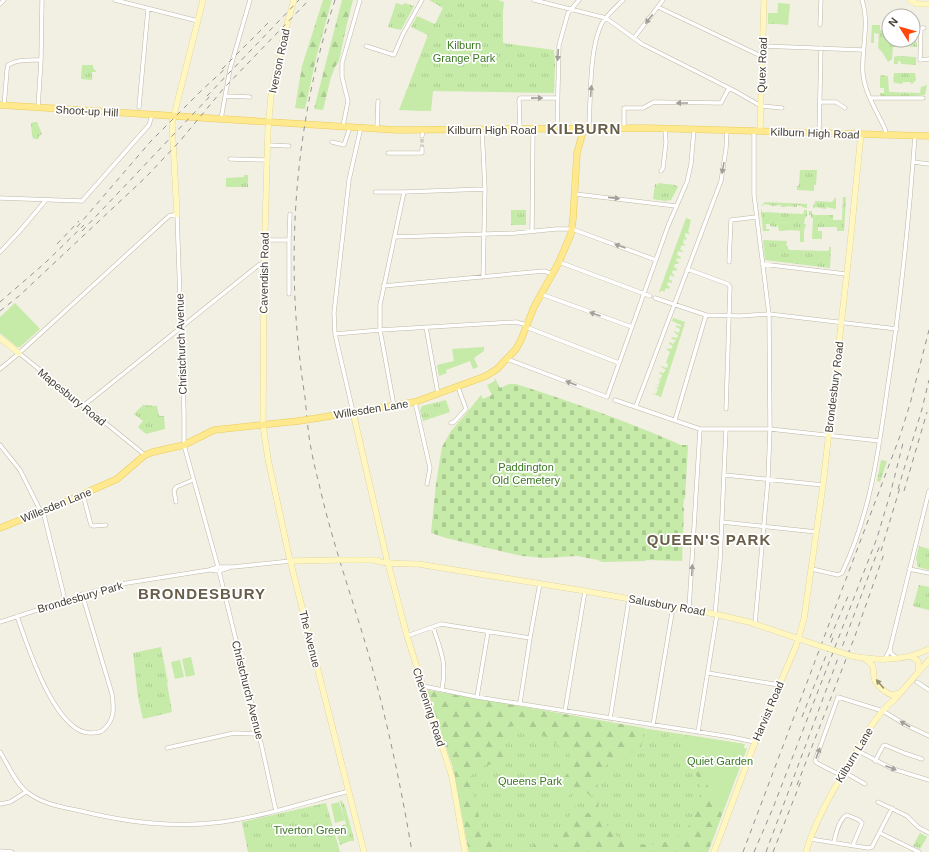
<svg xmlns="http://www.w3.org/2000/svg" width="929" height="852" font-family="Arial,sans-serif">
  <style>
    .grass { fill: url(#grass-tufts) }
    .forest { fill: url(#forest-firs); fill-rule: evenodd }
    .cemetery { fill: url(#cemetery-stones) }
    .garden { fill: #c6eaa8 }
    .lines { fill: none; stroke-linecap: round; stroke-linejoin: round }
    .street-tunnel { stroke: #cfccc0; stroke-width: 3.5; stroke-dasharray: 3.5 2; stroke-linecap: butt }
    .street-casing { stroke: #beb8a5; stroke-width: 4.5 }
    .secondary-casing { stroke: #d5c98f; stroke-width: 6 }
    .primary-casing { stroke: #eacc59; stroke-width: 7 }
    .street { stroke: #fff; stroke-width: 3.5 }
    .secondary { stroke: #fff6c0; stroke-width: 5.5 }
    .primary { stroke: #ffe98f; stroke-width: 6 }
    .rail { stroke: #949494; stroke-width: 1; stroke-dasharray: 5 5; stroke-linecap: butt }
    .secondary-bridge-casing { stroke: #d5c98f; stroke-width: 6; stroke-linecap: butt }
    .primary-bridge-casing { stroke: #eacc59; stroke-width: 7; stroke-linecap: butt }
    .secondary-bridge { stroke: #fff6c0; stroke-width: 5.5 }
    .primary-bridge { stroke: #ffe98f; stroke-width: 6 }
    .oneway { fill: #a29f99 }
    .oneway2 { fill: #989172 }
    .labels { text-anchor: middle; dominant-baseline: central; stroke-width: 3.5; stroke-linejoin: round; paint-order: stroke }
    .park-label { font-size: 11px; fill: #3c7923; stroke: #fff }
    .street-label { font-size: 11px; fill: #443f33; stroke: #fff }
    .district-label { font-size: 15px; font-weight: bold; letter-spacing: 1px; fill: #685e49; stroke: #fff }
  </style>
  <defs>
    <pattern id="grass-tufts" width="24" height="20" patternUnits="userSpaceOnUse"><rect width="24" height="20" fill="#c6eaa8"/><path d="M3 7l-1-3M5 7V3M7 7l1-3M15 17l-1-3M17 17v-4M19 17l1-3" fill="none" stroke="#abca91"/></pattern>
    <pattern id="forest-firs" width="22" height="20" patternUnits="userSpaceOnUse"><rect width="22" height="20" fill="#c6eaa8"/><path d="M5 1l3.5 6h-7zM16 11l3.5 6h-7z" fill="#abca91"/></pattern>
    <pattern id="cemetery-stones" width="16" height="16" patternUnits="userSpaceOnUse"><rect width="16" height="16" fill="#c6eaa8"/><path d="M2 7V4a2 2 0 0 1 4 0v3zM10 15v-3a2 2 0 0 1 4 0v3z" fill="#abca91"/></pattern>
  </defs>
  <rect width="100%" height="100%" fill="#f2efe3"/>
  <path class="grass" d="M429,0H498L504,2L503,12V43L554,50L555,65L554,93L433,91L431,111L399,110L428,35L411,27L417,16L435,24L443,8Z
    M396,3L403,5L404,3L414,6L401,30L388,27Z
    M768,13H778L777,24H768Z
    M872,25H880V30H889V40L916,39L917,47L901,46L900,44H898V47H893L892,59L888,62L883,53L878,48L879,34L874,33V43H871Z
    M897,56L916,57V65L901,64L900,61H898V64H894V57Z
    M82,65H93V68L96,71V72H92V80L81,79Z
    M894,73H915L916,80L912,84L910,82H903L902,84L895,83L893,81Z
    M881,75L888,76L889,92L920,93L921,87L927,85L925,95L881,98L880,93H884V88H880V78Z
    M34,122H37L42,134L39,136V139H34L32,136L31,123Z
    M800,170H817L816,185H814V191L797,190V186H799Z
    M244,175H248V187H226V178L244,177Z
    M658,183L675,185L678,187L671,200L665,201L653,199L655,184L658,185Z
    M836,197V209L826,207V209L815,207V208H813V204H815V201L832,202Z
    M843,197H846L844,231H837V227H818V231H822V239H812L813,218H811V215H809V211H812V214L815,215H833V220H842Z
    M765,202L807,204V208L802,207V206L797,205V207L786,206V207H781V205L771,206V205L763,204V206H761Z
    M762,209V212L802,214L804,213V210H807V216L805,218L804,224H806L805,228L804,229V242H800V231L791,230V223L777,222V227L770,226V224H766V229H769V231H763L761,211Z
    M511,210H526V225H511Z
    M763,240L787,241L786,246H788V249L790,250L827,251L829,250V247H831L830,268L765,260Z
    M446,400L450,412L423,421L420,410L422,406Z
    M143,405L157,406L159,416H164L165,429L146,434L138,427L143,421L134,414Z
    M881,460L887,461L880,482L877,481Z
    M919,546L929,549V570L918,567L916,558Z
    M919,585L929,587V610L913,606Z
    M161,647L168,683H167L172,712L143,719L138,697L133,653Z
    M427,690L642,728L744,744L745,745L743,746L745,749L747,748L708,852H469L453,767Z
    M341,800L345,806L354,839V841H350L340,845L337,834H343L345,829L342,828L341,826L346,824L340,801Z
    M326,803L340,852H248L242,822Z
    M920,833L927,837L920,849L913,846Z"/>
  <path class="forest" d="M323,0H332L317,54L305,109L295,108L302,66Z
    M342,0H353L347,23L339,61L335,67L331,77L323,110L314,109Z
    M427,690L644,728L642,744L639,751C624,753 601,762 598,779C596,789 601,797 598,807C603,815 606,826 613,833C629,849 669,848 684,832C691,825 693,816 696,808C699,800 702,792 700,784C698,773 687,764 680,757V756C693,763 703,771 709,785C711,791 712,797 715,803L725,806L708,852H622L607,849V852H469L453,767ZM510,726L525,727L549,738L569,754L574,768L560,781L597,798L590,814L574,806L554,849L535,841L534,846L530,848L501,852L488,838L480,821L469,777L485,765L506,763L501,743Z"/>
  <path class="cemetery" d="M495,378L500,388L509,384H516C572,402 627,421 681,445H688L685,499H684L683,508H684L682,561L647,560L644,561L602,562L598,560L577,556L545,558L522,556L446,538L431,533L436,484L442,447L451,431L465,415L481,395L483,399L492,395L487,385L494,382Z"/>
  <path class="garden" d="M778,3L790,4L788,25L777,24Z
    M406,90L431,91L430,111L405,110Z
    M686,218L691,220L688,232L690,233L689,234L685,233V237L687,238L686,240L684,239L683,243L685,245V246L682,245L680,249L683,251V252L678,251L677,255L681,257L680,259L677,258L676,261L679,262L678,264H675L674,267L677,269L676,271L673,270L672,273L674,275V277L670,275L669,279L672,281V283L668,282L667,285L670,287L669,289L666,288L664,292L662,290L661,292H659Z
    M777,222L791,223V230L779,231Z
    M15,303L40,329L20,347H17L0,333V317Z
    M673,318L685,322L684,326L661,397L651,393L656,394L658,389L654,386L658,388L659,386L655,384L659,385L660,380L657,378L661,379L662,375L659,373V372L663,373L666,370L661,367V366L667,368L668,364L666,363L670,352L667,350L668,348L671,349L673,346L669,344L670,342L673,344L676,340L671,339L672,337L677,338L678,335L674,332V331L679,333L680,329L676,327V325L681,327V325L672,321Z
    M484,347V351L474,358L478,367L473,369L470,361L446,370L447,373L439,376L437,365L454,361L452,349Z
    M191,657L195,675L186,677L182,659Z
    M180,660L184,677L175,679L171,662Z
    M687,735L744,744L745,745L743,746L745,749L747,748L725,806L715,803C704,779 706,770 680,756V751H686Z
    M560,781L569,786L571,791L568,798L559,794Z
    M339,802L345,820L335,823L331,804Z"/>
  <g class="lines">
    <path class="street-tunnel" d="M422,148V136"/>
    <defs>
      <path id="street" d="M115,0L198,21
        M534,0L606,18L642,44L733,90L761,106L782,108
        M862,0C870,25 861,49 863,74C865,94 877,111 885,129L886,135
        M0,4L4,0
        M658,7L763,57
        M820,25L821,0
        M924,28H921L920,60L929,59
        M634,38L663,0
        M366,46L394,55L403,34L422,0
        M763,46L863,50
        M225,96L250,97
        M870,98H923
        M820,102H836L845,108
        M4,106L7,70L8,65C18,59 30,60 41,60
        M139,107L148,9
        M38,108L41,60L42,0
        M221,119L230,69L250,0
        M343,126L348,101L342,77V63L360,0
        M377,128L378,101
        M585,128L589,124C591,95 589,49 602,23C606,16 617,6 623,0
        M624,128V108H643L654,102L721,103L729,88
        M482,129L485,189L483,277
        M557,129L559,45L568,13L579,0
        M520,130L519,100L520,98H557
        M754,131V195L769,314L770,429L768,479L755,624
        M819,133L821,48
        M422,136L423,130
        M332,142L344,145L350,127
        M268,145L289,146
        M388,153H422V148
        M230,159L267,160
        M913,162L929,164
        M661,171L663,168L666,142L665,129
        M687,182L691,164L694,129
        M375,192H404L485,189
        M575,194L676,206
        M0,198L82,201L149,125L152,115
        M532,231L533,130
        M394,237L516,233L556,229H572L656,260
        M265,240H289V294
        M289,240L290,214
        M0,252L19,232L46,200
        M559,262L650,296
        M729,262L731,220L756,217
        M762,264L846,274
        M687,269L728,284L730,287L726,409
        M383,286L544,271L553,274
        M541,294L632,327
        M655,298L706,315L740,316L769,314L897,329
        M426,327L438,394
        M526,327L619,363
        M335,334L380,330L516,322L527,325
        M19,353L145,455
        M507,359L607,397L668,226L686,184
        M0,369L17,355L169,216L177,214L184,412V445L218,567
        M615,400L700,429H770L880,441
        M415,402L430,468L427,484
        M83,406L260,264H264
        M394,406L380,330V305L404,192
        M636,406L721,181L726,149L727,130
        M353,412L335,334L334,313L349,180L361,127
        M675,420L706,315
        M451,423L454,422L466,409L458,387
        M0,445L20,470L41,512
        M725,475L823,485
        M83,495L91,525L93,526L106,525
        M176,502L174,491L176,487L193,480
        M43,511L65,600
        M722,522L817,532
        M812,569L838,575L842,573C870,514 878,455 887,391C900,307 909,221 915,135
        M909,569L929,573
        M210,570L219,571L228,568
        M219,571L259,734L276,811
        M689,609L700,429
        M715,614L720,561L726,429
        M17,616C27,644 55,734 91,733C96,733 100,733 103,730C115,720 114,708 112,694L82,594
        M0,622L92,592L127,583L209,570L218,567H233L291,561
        M433,627C441,652 447,662 442,689
        M407,636L441,624L530,638
        M890,649L929,491
        M885,659L890,649L891,653L897,658
        M708,673L779,685
        M917,682L929,690
        M423,686L477,697L731,737L755,742
        M477,697L488,632
        M520,703L530,638L540,583
        M565,711L585,591
        M610,719L629,599
        M653,725L673,607
        M698,732L717,614
        M167,748L234,733L259,734
        M856,750L893,769L929,780
        M0,752C8,764 15,783 27,792C42,804 62,807 81,811C125,822 176,828 222,822C265,816 307,802 349,791
        M875,761L883,746L885,745L904,753L922,759
        M844,772L865,784
        M842,776L817,763L815,761L838,697L883,711L906,725L929,736
        M878,802L907,816L918,827L929,833
        M0,804L10,802L26,792
        M880,833L919,852
        M810,839L868,848L872,847L892,808
        M834,842C836,833 839,819 847,815L859,820L862,823L853,845
        M0,851L12,852"/>
      <path id="secondary" d="M294,0L284,35L278,63L271,96L268,129L264,264L263,425L268,459L289,556L364,852
        M910,0L917,4H929
        M760,131L764,0
        M177,214L172,123L203,0
        M0,338L19,353
        M353,412L387,560
        M355,560H378
        M375,560C385,565 406,563 418,564L585,591L715,614L749,622L817,645
        M291,561L339,560
        M388,563L407,636L452,777L465,852
        M852,656C878,661 906,661 929,649
        M911,656L918,661L919,670
        M865,659C878,667 871,671 875,681C877,685 888,695 893,695C894,695 898,693 899,693
        M714,852L755,742L796,646L804,619L823,485L850,245L861,134
        M806,852C816,818 834,789 852,758C864,738 876,714 895,699L929,660"/>
      <path id="primary" d="M0,105L397,130L646,128L929,136
        M318,418L415,402L486,376L497,369L516,349L521,340L534,307L559,262L571,234L573,219L577,153L582,135L585,128
        M0,528L58,505L117,479L145,455L153,452L184,445L214,430L298,421"/>
    </defs>
    <use href="#street" class="street-casing"/>
    <use href="#secondary" class="secondary-casing"/>
    <use href="#primary" class="primary-casing"/>
    <use href="#street" class="street"/>
    <use href="#secondary" class="secondary"/>
    <use href="#primary" class="primary"/>
    <path class="rail" d="M335,0C293,127 284,266 305,397C306,408 307,418 308,428C310,448 315,468 320,488C333,545 353,600 369,656C387,720 401,786 412,852
      M222,69L271,20
      M207,96L299,0
      M77,227L151,141L202,90L227,67
      M82,231L213,93
      M57,244L79,221
      M0,302L45,263L84,225
      M0,311L19,296L146,177L180,141L224,88L309,0
      M898,489L922,409L929,380
      M904,491L927,412
      M881,551L901,484
      M830,638L849,594
      M802,717L834,635
      M797,785L855,636L885,551
      M743,852L900,436L910,404L929,330
      M754,852L773,808L877,538L891,491L904,439
      M766,852L880,545
      M773,852L801,781"/>
    <defs>
      <path id="secondary-bridge" d="M339,560H355
        M817,645L852,656"/>
      <path id="primary-bridge" d="M298,421L318,418"/>
    </defs>
    <use href="#secondary-bridge" class="secondary-bridge-casing"/>
    <use href="#primary-bridge" class="primary-bridge-casing"/>
    <use href="#secondary-bridge" class="secondary-bridge"/>
    <use href="#primary-bridge" class="primary-bridge"/>
  </g>
  <defs><path id="oneway-solid" d="M-6-.8H1V-3.2L6.5 0L1 3.2V.8H-6Z"/></defs>
  <g class="oneway">
    <use href="#oneway-solid" transform="translate(649 19) rotate(127)"/>
    <use href="#oneway-solid" transform="translate(558 55) rotate(93)"/>
    <use href="#oneway-solid" transform="translate(591 91) rotate(-86)"/>
    <use href="#oneway-solid" transform="translate(537 98) rotate(-1)"/>
    <use href="#oneway-solid" transform="translate(682 103) rotate(180)"/>
    <use href="#oneway-solid" transform="translate(723 168) rotate(100)"/>
    <use href="#oneway-solid" transform="translate(614 198) rotate(6)"/>
    <use href="#oneway-solid" transform="translate(620 246) rotate(-160)"/>
    <use href="#oneway-solid" transform="translate(595 314) rotate(-160)"/>
    <use href="#oneway-solid" transform="translate(571 383) rotate(-159)"/>
    <use href="#oneway-solid" transform="translate(692 570) rotate(-87)"/>
    <use href="#oneway-solid" transform="translate(905 724) rotate(-150)"/>
    <use href="#oneway-solid" transform="translate(818 753) rotate(-70)"/>
    <use href="#oneway-solid" transform="translate(891 768) rotate(21)"/>
  </g>
  <use class="oneway2" href="#oneway-solid" transform="translate(880 684) rotate(-130)"/>
  <g class="labels">
    <g class="park-label">
      <text x="464" y="45">Kilburn<tspan x="464" dy="13">Grange Park</tspan></text>
      <text x="526" y="467">Paddington<tspan x="526" dy="13">Old Cemetery</tspan></text>
      <text x="720" y="761">Quiet Garden</text>
      <text x="530" y="781">Queens Park</text>
      <text x="310" y="830">Tiverton Green</text>
    </g>
    <g class="street-label">
      <text transform="translate(279 61) rotate(-78)">Iverson Road</text>
      <text transform="translate(762 65) rotate(-88)">Quex Road</text>
      <text transform="translate(87 111) rotate(3)">Shoot-up Hill</text>
      <text x="492" y="130">Kilburn High Road</text>
      <text transform="translate(815 133) rotate(2)">Kilburn High Road</text>
      <text transform="translate(264 273) rotate(-89)">Cavendish Road</text>
      <text transform="translate(181 344) rotate(-92)">Christchurch Avenue</text>
      <text transform="translate(834 387) rotate(-83)">Brondesbury Road</text>
      <text transform="translate(72 397) rotate(39)">Mapesbury Road</text>
      <text transform="translate(371 409) rotate(-9)">Willesden Lane</text>
      <text transform="translate(56 505) rotate(-22)">Willesden Lane</text>
      <text transform="translate(80 597) rotate(-16)">Brondesbury Park</text>
      <text transform="translate(667 605) rotate(10)">Salusbury Road</text>
      <text transform="translate(310 639) rotate(76)">The Avenue</text>
      <text transform="translate(248 690) rotate(76)">Christchurch Avenue</text>
      <text transform="translate(429 707) rotate(72)">Chevening Road</text>
      <text transform="translate(768 711) rotate(-67)">Harvist Road</text>
      <text transform="translate(854 755) rotate(-59)">Kilburn Lane</text>
    </g>
    <g class="district-label">
      <text x="584" y="128">KILBURN</text>
      <text x="709" y="539">QUEEN'S PARK</text>
      <text x="202" y="593">BRONDESBURY</text>
    </g>
  </g>
  <g transform="translate(901 28) rotate(307)"><circle r="19" fill="#ffffff" stroke="#b4b2ad"/>
  <path d="M0-3L7 15L0 10L-7 15Z" fill="#ff480d"/>
  <text y="-6" font-size="11" font-weight="bold" text-anchor="middle" fill="#443f33">N</text>
  </g>
</svg>
